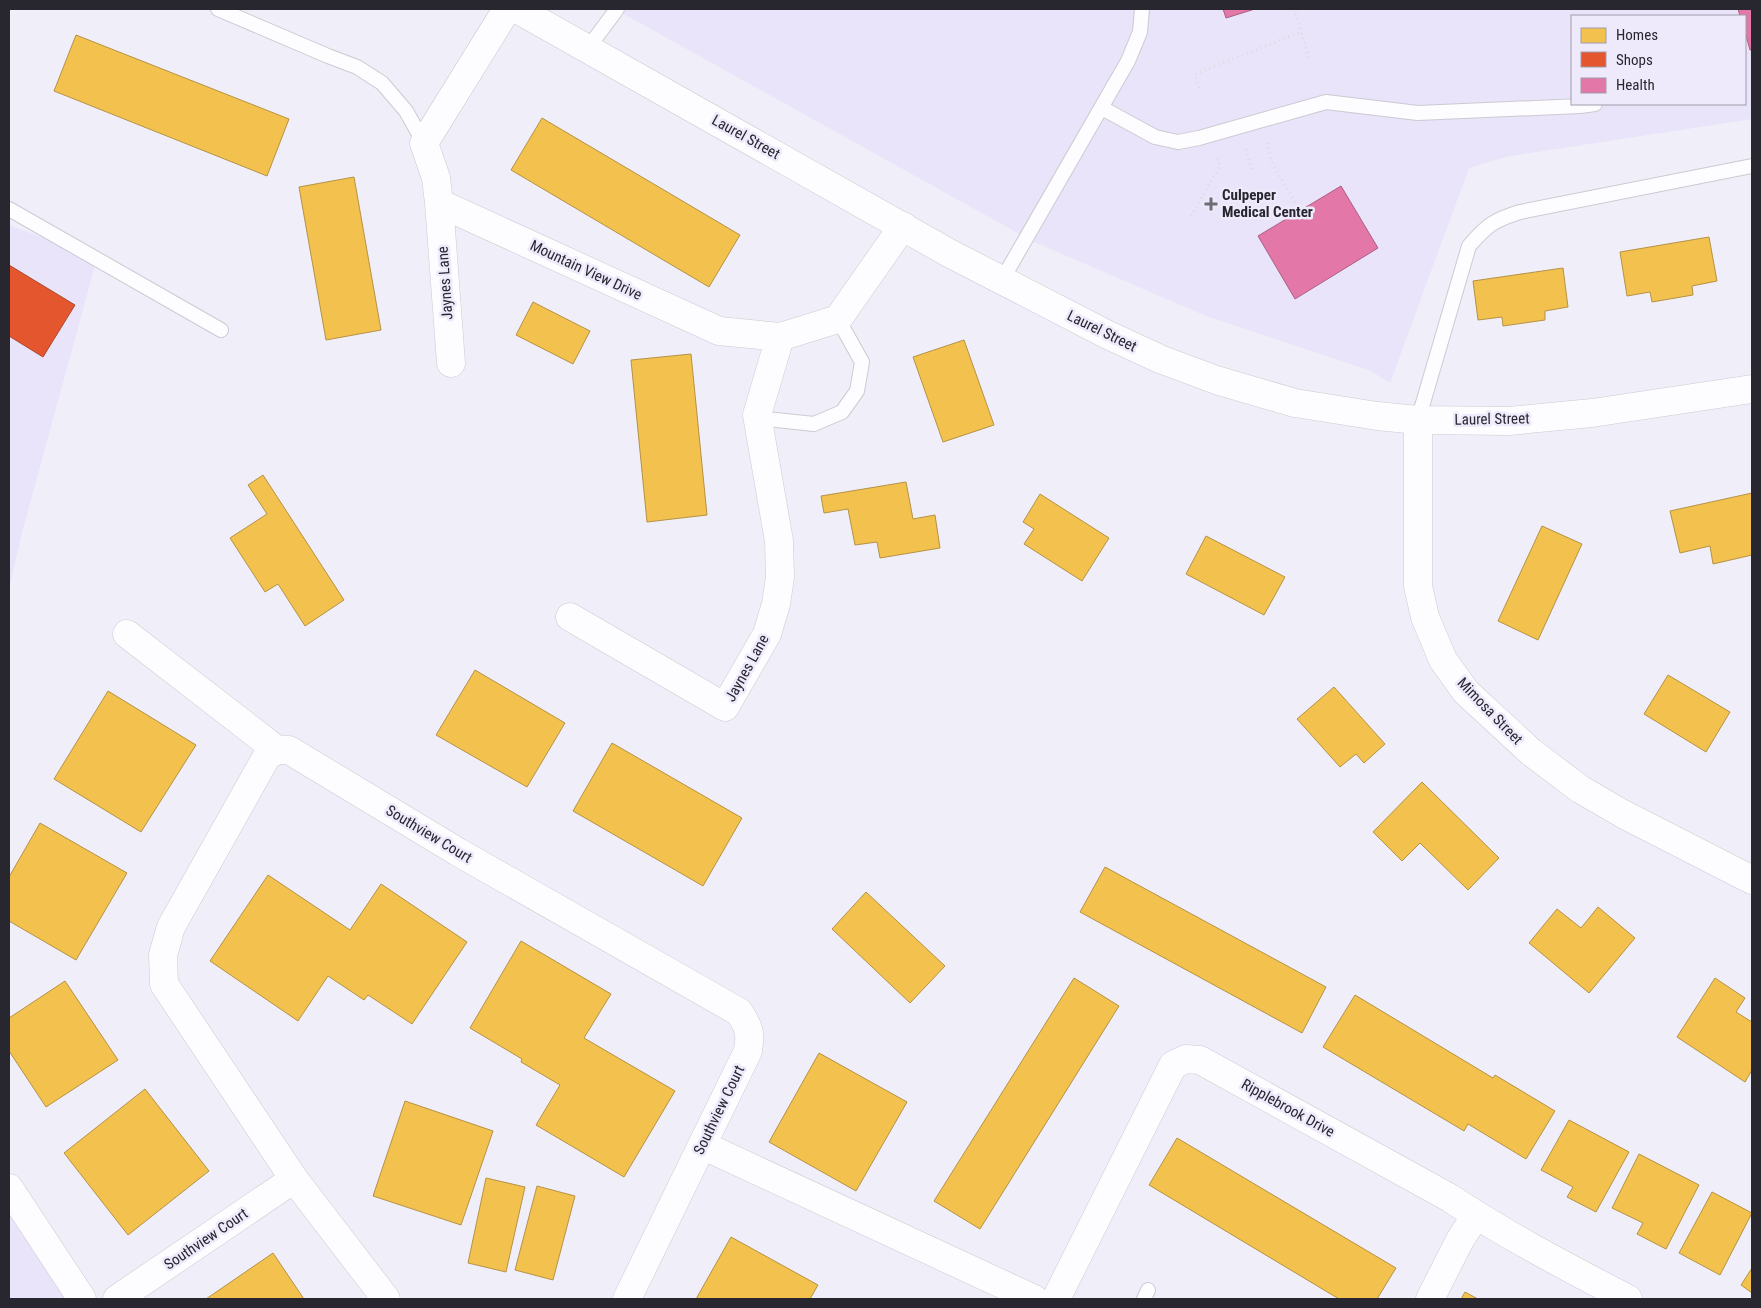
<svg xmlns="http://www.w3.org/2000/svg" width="1761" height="1308" font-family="'Roboto Condensed',sans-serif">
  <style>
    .built { fill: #e9e4f9; fill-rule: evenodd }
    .homes { fill: #f2c14e; stroke: #b59245 }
    .shops { fill: #e4572e; stroke: #ac482e }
    .health { fill: #e377a8; stroke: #ab5f84 }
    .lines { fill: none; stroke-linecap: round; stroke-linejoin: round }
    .service-casing { stroke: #cccad2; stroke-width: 16 }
    .minor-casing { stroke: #cccad2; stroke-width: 29 }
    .tertiary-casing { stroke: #cccad2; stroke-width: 29 }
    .path { stroke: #dcdade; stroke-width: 3; stroke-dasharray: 1 4; stroke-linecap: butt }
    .service { stroke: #fdfcfe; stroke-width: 14 }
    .minor { stroke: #fdfcfe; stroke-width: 28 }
    .tertiary { stroke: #fdfcfe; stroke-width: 28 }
    .poi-dot { fill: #6e6c75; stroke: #eeeafc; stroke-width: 2 }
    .labels { text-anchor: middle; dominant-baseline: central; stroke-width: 5; stroke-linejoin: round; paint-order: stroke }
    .street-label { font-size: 15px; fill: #28262f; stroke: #eeeafc }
    .poi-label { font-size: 15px; font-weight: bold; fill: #28262f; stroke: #eeeafc; text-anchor: start }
  </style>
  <rect width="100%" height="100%" fill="#f0eef8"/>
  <path class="built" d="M615,9H1752V119L1505,157L1469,168L1390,383L1371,371L1206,316L1032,241ZM1572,16H1745V104H1572Z
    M9,225L97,258L23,529L9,588Z
    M9,1183L83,1299H9Z"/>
  <path class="homes" d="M76,35L289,119L267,176L54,91Z
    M542,118L740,235L709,287L511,170Z
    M354,177L381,330L326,340L299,187Z
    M1709,237L1717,281L1692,286L1693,295L1652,302L1650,292L1627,296L1620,252Z
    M1563,268L1568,307L1545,311V320L1503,326L1502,317L1478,320L1473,281Z
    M533,302L590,331L573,364L516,335Z
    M964,340L994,425L943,442L913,357Z
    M691,354L707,515L647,522L631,360Z
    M263,475L344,600L305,626L278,584L265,592L230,538L267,514L248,485Z
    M906,482L913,519L935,515L940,548L880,558L877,542L855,545L848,509L824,513L821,496Z
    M1752,493V555L1713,564L1710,546L1680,553L1670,511Z
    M1040,494L1109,538L1082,581L1024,544L1034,529L1023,522Z
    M1542,526L1582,544L1538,640L1498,621Z
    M1206,536L1285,577L1264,615L1186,574Z
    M475,670L565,723L527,787L436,735Z
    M1668,675L1730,712L1706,752L1644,714Z
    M1334,687L1385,744L1364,763L1356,754L1340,767L1297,719Z
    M108,691L196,745L141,832L54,779Z
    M612,743L742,818L703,886L573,811Z
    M1422,782L1499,858L1468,890L1420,843L1402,861L1373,832Z
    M40,823L127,873L76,960L9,921V877Z
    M1105,867L1326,987L1302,1033L1080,912Z
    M268,875L350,930L381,884L467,942L412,1024L368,995L364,1000L328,976L298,1021L210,961Z
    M866,892L945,966L910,1003L832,929Z
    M1598,907L1635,938L1589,993L1529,943L1557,909L1581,928Z
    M521,941L611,994L584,1038L675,1091L624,1177L536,1125L560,1085L521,1062L522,1059L470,1028Z
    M1074,978L1119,1006L980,1229L934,1201Z
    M1715,978L1745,998L1736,1012L1752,1022V1070L1745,1082L1677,1037Z
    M65,981L118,1060L46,1107L9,1051V1018Z
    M1355,995L1493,1078L1495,1075L1555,1111L1526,1159L1468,1124L1464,1131L1323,1047Z
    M819,1053L907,1102L856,1191L769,1142Z
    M145,1089L209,1171L128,1235L64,1153Z
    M405,1101L493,1131L461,1225L373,1196Z
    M1569,1120L1629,1152L1596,1212L1567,1197L1573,1187L1541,1170Z
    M1177,1138L1396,1268L1377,1299H1339L1149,1185Z
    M1639,1154L1699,1185L1666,1249L1637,1234L1643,1223L1612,1208Z
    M486,1178L525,1187L506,1272L468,1263Z
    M537,1186L575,1196L553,1280L515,1270Z
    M1712,1192L1752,1213L1720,1275L1679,1253Z
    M731,1237L818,1285L810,1299H696Z
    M273,1253L304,1299H206Z
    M1752,1268V1293L1741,1285Z
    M1465,1292L1478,1299H1461Z"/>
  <path class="shops" d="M9,265L75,305L43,357L9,336Z"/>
  <path class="health" d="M1223,9H1255L1226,18Z
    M1738,9H1752V50H1750L1745,32V16H1740Z
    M1341,186L1378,248L1295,299L1258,236Z"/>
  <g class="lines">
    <defs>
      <path id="service" d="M218,9L328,56L357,67L382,83L406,111L424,143
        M588,48L617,9
        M1102,108L1155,137L1178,142L1199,138L1326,102L1418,113L1580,106L1595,104
        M9,209L221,330
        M1002,280L1128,61L1140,32L1142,9
        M758,418L814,424L842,412L857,391L862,362L838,319
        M1418,420L1469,246C1487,225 1494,220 1520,212L1752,166
        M1144,1299L1148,1290"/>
      <path id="minor" d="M507,9L424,143L436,178L439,203L719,331L780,337L838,319L903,226
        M439,203L451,363
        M1418,420V586L1425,617L1443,660L1466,692L1531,752L1580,789L1623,814L1752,880
        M570,617L725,707L767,634L776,604L780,577L779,541L757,415L780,337
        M127,634L277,750
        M702,1145L1034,1299
        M9,1188L82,1299
        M117,1299L294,1179
        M386,1299L294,1179L164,984L163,955L171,927L267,756L277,750H289L458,852L739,1012C749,1027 751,1033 748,1051L627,1299
        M1056,1299L1173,1065L1186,1059L1200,1060L1450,1198C1507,1236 1567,1267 1628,1299
        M1430,1299L1460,1240L1476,1215"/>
      <path id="tertiary" d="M517,9L949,253L1108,335L1160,359L1216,380L1295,403L1377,416L1418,420L1509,421L1592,413L1752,389"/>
    </defs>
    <use href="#service" class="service-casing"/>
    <use href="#minor" class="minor-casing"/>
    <use href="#tertiary" class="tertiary-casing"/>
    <path class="path" d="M1294,9L1309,58
      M1199,88L1195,74L1301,32
      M1267,143L1273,165L1300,210
      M1246,149L1252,170
      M1191,216L1220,166L1217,155"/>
    <use href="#service" class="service"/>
    <use href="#minor" class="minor"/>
    <use href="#tertiary" class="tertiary"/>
  </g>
  <path class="poi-dot" d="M1208.5 196.5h5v5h5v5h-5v5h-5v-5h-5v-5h5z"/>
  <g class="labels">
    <g class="street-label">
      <text transform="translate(746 137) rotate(29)">Laurel Street</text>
      <text transform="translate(586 270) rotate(25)">Mountain View Drive</text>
      <text transform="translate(445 283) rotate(-94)">Jaynes Lane</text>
      <text transform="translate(1102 331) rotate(26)">Laurel Street</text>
      <text transform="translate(1492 419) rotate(-1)">Laurel Street</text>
      <text transform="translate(747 668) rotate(-61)">Jaynes Lane</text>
      <text transform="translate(1490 711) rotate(46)">Mimosa Street</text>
      <text transform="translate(429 834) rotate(31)">Southview Court</text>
      <text transform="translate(1288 1108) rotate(29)">Ripplebrook Drive</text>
      <text transform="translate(719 1110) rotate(-64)">Southview Court</text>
      <text transform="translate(206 1239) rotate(-34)">Southview Court</text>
    </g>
    <g class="poi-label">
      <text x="1222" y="195">Culpeper<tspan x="1222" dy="17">Medical Center</tspan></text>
    </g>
  </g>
  <rect width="1761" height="1308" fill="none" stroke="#28262f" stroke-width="20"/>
  <rect x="1571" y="15" width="175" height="90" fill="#eeeafc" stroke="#9f9caa"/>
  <rect x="1581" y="28" width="25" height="15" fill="#f2c14e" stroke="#9f9caa"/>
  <text x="1616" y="40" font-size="15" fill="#28262f">Homes</text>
  <rect x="1581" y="52" width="25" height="15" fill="#e4572e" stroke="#9f9caa"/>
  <text x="1616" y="65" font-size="15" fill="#28262f">Shops</text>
  <rect x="1581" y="78" width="25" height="15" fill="#e377a8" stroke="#9f9caa"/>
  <text x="1616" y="90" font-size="15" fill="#28262f">Health</text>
</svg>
